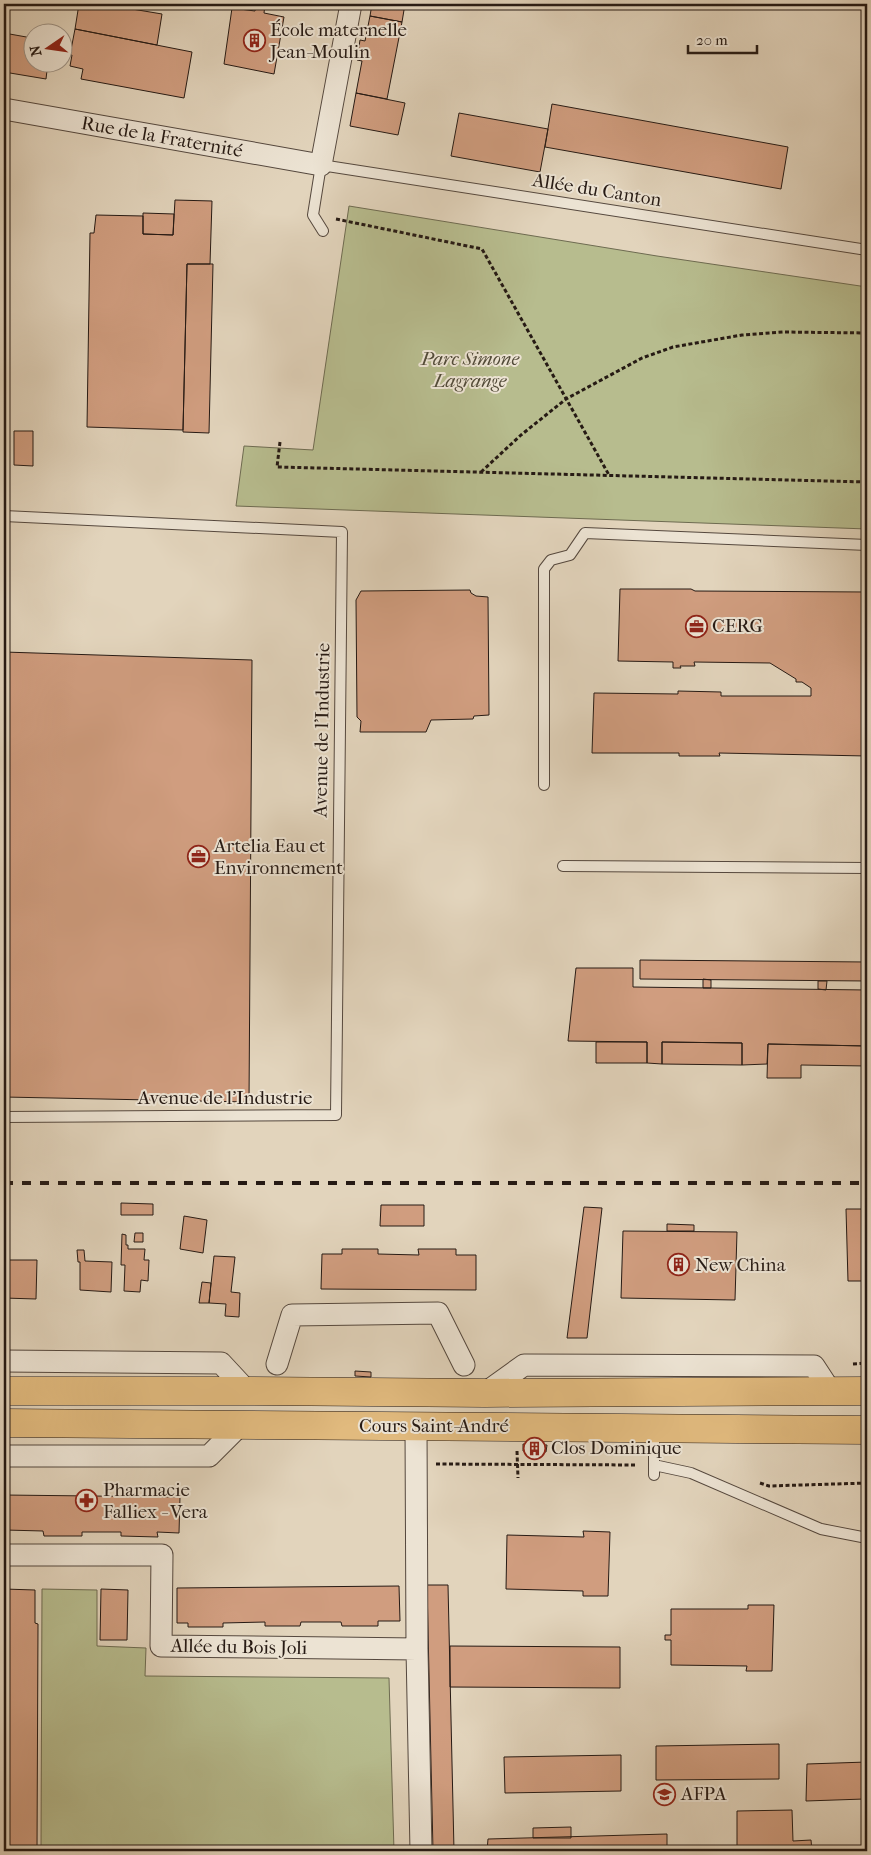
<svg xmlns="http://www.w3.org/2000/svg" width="871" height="1855" font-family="'IM FELL French Canon',serif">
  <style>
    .green { fill: #b7bc8e; stroke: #6e6b51 }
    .building { fill: #d09d7f; stroke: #261a14 }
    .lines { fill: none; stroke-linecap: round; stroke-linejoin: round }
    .lane-casing { stroke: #55483e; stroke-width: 12 }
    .street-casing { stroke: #55483e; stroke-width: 23 }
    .primary-casing { stroke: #261a14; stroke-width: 29 }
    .path { stroke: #261a14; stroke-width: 3; stroke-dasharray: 4 2.5; stroke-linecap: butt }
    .lane { stroke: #ece3d3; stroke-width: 10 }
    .street { stroke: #ece3d3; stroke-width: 21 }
    .primary { stroke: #e1ba7e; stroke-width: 28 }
    .rail { stroke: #261a14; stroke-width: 4; stroke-dasharray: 9 9; stroke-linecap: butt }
    .labels { text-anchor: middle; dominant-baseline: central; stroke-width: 4; stroke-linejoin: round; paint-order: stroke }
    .poi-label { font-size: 19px; fill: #261a14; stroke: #ece3d3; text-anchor: start }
    .street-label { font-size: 19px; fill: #261a14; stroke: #ece3d3 }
    .park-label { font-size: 19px; font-style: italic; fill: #524b39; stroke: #ece3d3 }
  </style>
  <rect width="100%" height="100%" fill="#e2d4bc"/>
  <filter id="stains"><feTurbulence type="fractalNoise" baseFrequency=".004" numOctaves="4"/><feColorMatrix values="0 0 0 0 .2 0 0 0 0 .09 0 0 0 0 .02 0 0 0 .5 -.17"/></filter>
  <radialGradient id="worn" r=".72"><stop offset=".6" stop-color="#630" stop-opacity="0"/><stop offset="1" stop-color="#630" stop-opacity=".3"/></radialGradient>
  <path class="green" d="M349,206L657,256L867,287V529L236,506L244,446L313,450Z
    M42,1589L97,1590V1646L146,1648L145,1676L389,1678L394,1851H314V1849H41Z"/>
  <path class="building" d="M79,4H102L162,14L157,45L75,29Z
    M256,4H265L264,13L284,17L274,74L224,64L232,8L255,11Z
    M372,4H405L402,22L370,16Z
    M370,16L402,22L387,99L356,93L362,61L357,60L360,40L365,41Z
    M75,29L192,52L184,98L81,79L83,69L70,66L72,55H70Z
    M4,33L32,38V62H48L46,79L4,72Z
    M356,93L405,103L398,135L350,126Z
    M552,104L788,147L781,189L545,147Z
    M459,113L548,129L540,172L451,156Z
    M175,200L212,201L210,264H187L183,430L87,427L90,233H94L96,215L143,216V234L173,235Z
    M143,213L174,214L173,235L143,234Z
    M187,264H213L209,433L183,432V430Z
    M14,431H33V466L14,465Z
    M620,589H691L695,591L867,592V756L719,753L720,756H679V753H592L594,693L678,694V691L721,692V696H811V688L802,682H796V679L770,663L694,662L695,666H680L681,668H673V662L618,661Z
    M470,590L471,593L476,596L488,597L489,715L474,716L473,719L431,720L426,732H360L361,721L357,717L356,600L361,591Z
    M4,652L252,660L249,1102L4,1097Z
    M640,960L867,962V981L640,979Z
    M576,968H633V987L867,990V1046L768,1044L767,1064L742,1065V1043L662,1042V1064L647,1063V1042L568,1041Z
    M703,979L711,980V988H703Z
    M818,981H827L826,990L818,989Z
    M596,1042H647V1063H596Z
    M662,1042L742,1043V1065L662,1064Z
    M768,1044L867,1046V1066L801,1065V1078H767Z
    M121,1203L153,1204V1215H121Z
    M381,1205H424V1226H380Z
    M584,1207L602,1208L587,1338H567Z
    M846,1209H867V1281H848Z
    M184,1216L207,1220L203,1253L180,1249Z
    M667,1224L694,1225V1231H667Z
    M623,1231L737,1232L735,1300L621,1298Z
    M135,1233H143V1242H134Z
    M122,1234L126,1235V1245H128V1249H145L144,1260H149L148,1281L141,1280L140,1292L124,1291L125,1265H121Z
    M342,1249H378V1254L419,1255L418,1249H456V1255H476V1290L321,1289L322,1254H342Z
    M77,1250H84L85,1261L112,1262L111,1292L80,1290V1262H78Z
    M214,1256L235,1257L231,1292L240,1293L239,1317L225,1316L226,1304L209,1303Z
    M4,1260H37L36,1299L4,1298Z
    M202,1282L211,1283L209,1303H199Z
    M355,1371L371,1372V1377L355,1376Z
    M523,1444L547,1445L546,1452L523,1451Z
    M4,1495L180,1497L179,1533L157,1532L158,1537L121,1536V1532H82V1536H44L43,1531L5,1530L4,1535Z
    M583,1531L610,1532L608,1596H583V1591L506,1589L507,1535L584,1537Z
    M427,1585H448L454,1851H433Z
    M399,1586L400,1621H378V1626H342L341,1622H301L300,1626H265V1622L223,1623V1627H188V1623H177V1588Z
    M4,1589L35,1590V1623L38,1624L37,1851H4Z
    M101,1589L128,1590L127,1640H100Z
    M748,1605H774L772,1671H746L747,1666L671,1665V1640H665V1635H671V1609H748Z
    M450,1646L620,1647V1688L450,1687Z
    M779,1744V1779L656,1780V1746Z
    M621,1755V1791L505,1793L504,1757Z
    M867,1762V1851H865L864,1799L806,1801L807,1764Z
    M792,1810L793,1841L811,1840L812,1851H737V1811Z
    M571,1827V1838H533V1828Z
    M667,1834V1851H487L488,1839Z"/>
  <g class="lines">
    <defs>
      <path id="lane" d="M323,231L313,215L321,165L867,250
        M4,516L342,532L336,1115L4,1117
        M544,785V569L551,560L570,555L585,533L867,545
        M563,866L867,868
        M654,1428V1475
        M654,1465L691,1473L821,1529L867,1538"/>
      <path id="street" d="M4,109L321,165L351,4
        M4,1361L221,1363L247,1391
        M277,1364L292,1315L438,1313L464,1365
        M485,1393L524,1365L814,1366L831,1392
        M416,1426L417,1649L421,1851
        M4,1456H209L241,1424
        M4,1555H162L161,1646L417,1649"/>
      <path id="primary" d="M4,1391H247L485,1393L867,1391
        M4,1423L867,1430"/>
    </defs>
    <use href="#lane" class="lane-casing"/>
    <use href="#street" class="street-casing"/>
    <use href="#primary" class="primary-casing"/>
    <path class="path" d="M336,219L482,249L609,475
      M280,442L277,467L867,482
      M481,472L521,435L566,399L642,358L673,347L742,335L783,332L867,333
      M853,1364L867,1363
      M517,1451L518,1478
      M436,1464L637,1465
      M760,1483L769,1486L867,1483"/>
    <use href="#lane" class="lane"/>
    <use href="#street" class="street"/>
    <use href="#primary" class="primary"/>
    <path class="rail" d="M4,1183H867"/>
  </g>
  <defs>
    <symbol id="building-ring" viewBox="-11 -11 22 22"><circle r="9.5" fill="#ece3d3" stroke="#8f2418" stroke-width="1.5"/><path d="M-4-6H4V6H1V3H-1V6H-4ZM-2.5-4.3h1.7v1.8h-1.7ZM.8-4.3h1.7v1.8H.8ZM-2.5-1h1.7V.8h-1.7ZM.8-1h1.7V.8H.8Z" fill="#8f2418"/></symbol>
    <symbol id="office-ring" viewBox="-11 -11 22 22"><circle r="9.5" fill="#ece3d3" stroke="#8f2418" stroke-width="1.5"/><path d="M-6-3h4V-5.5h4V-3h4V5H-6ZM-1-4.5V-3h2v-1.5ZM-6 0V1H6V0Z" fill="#8f2418"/></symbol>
    <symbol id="pharmacy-ring" viewBox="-11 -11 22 22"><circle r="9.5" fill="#ece3d3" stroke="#8f2418" stroke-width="1.5"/><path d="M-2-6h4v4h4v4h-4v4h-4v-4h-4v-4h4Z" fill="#8f2418"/></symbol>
    <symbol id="university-ring" viewBox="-11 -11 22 22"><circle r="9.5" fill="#ece3d3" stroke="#8f2418" stroke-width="1.5"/><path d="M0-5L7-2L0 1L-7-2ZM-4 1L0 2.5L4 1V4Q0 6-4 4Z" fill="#8f2418"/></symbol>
  </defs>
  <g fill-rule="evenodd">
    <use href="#building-ring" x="242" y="28" width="25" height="25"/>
    <use href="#office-ring" x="684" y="614" width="25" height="25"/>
    <use href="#office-ring" x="186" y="844" width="25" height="25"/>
    <use href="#building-ring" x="666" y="1252" width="25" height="25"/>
    <use href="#building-ring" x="522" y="1436" width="25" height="25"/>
    <use href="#pharmacy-ring" x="74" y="1488" width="25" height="25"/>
    <use href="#university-ring" x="652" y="1782" width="25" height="25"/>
  </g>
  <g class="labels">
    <g class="poi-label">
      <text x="270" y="30">École maternelle<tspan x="270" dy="22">Jean-Moulin</tspan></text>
      <text x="712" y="626">CERG</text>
      <text x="214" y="846">Artelia Eau et<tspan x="214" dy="22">Environnement</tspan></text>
      <text x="695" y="1265">New China</text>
      <text x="551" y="1448">Clos Dominique</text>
      <text x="103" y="1490">Pharmacie<tspan x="103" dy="22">Falliex - Vera</tspan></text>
      <text x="681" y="1794">AFPA</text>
    </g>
    <g class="street-label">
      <text transform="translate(162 137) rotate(10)">Rue de la Fraternité</text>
      <text transform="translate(597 190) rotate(9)">Allée du Canton</text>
      <text transform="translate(322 730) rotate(-89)">Avenue de l'Industrie</text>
      <text x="225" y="1098">Avenue de l'Industrie</text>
      <text x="434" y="1426">Cours Saint-André</text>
      <text transform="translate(239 1647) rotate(1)">Allée du Bois Joli</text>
    </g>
    <g class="park-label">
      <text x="470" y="359">Parc Simone<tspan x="470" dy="22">Lagrange</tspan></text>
    </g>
  </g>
  <rect width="871" height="1855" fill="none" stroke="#e2d4bc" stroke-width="20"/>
  <rect x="5" y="5" width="861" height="1845" fill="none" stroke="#261a14" stroke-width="2.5"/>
  <rect x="10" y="10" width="851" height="1835" fill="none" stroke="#261a14"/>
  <g transform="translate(48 48) rotate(257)"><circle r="24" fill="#ece3d3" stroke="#9d9387"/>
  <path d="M0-4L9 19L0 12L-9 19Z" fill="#8f2418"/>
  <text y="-8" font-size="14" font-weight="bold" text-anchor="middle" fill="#261a14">N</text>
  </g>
  <path d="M688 45v8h69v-8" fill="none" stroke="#261a14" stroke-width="2.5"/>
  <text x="696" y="45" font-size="15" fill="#261a14" stroke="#ece3d3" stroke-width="4" paint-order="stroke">20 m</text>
  <rect width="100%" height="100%" filter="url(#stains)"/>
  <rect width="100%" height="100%" fill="url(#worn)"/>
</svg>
